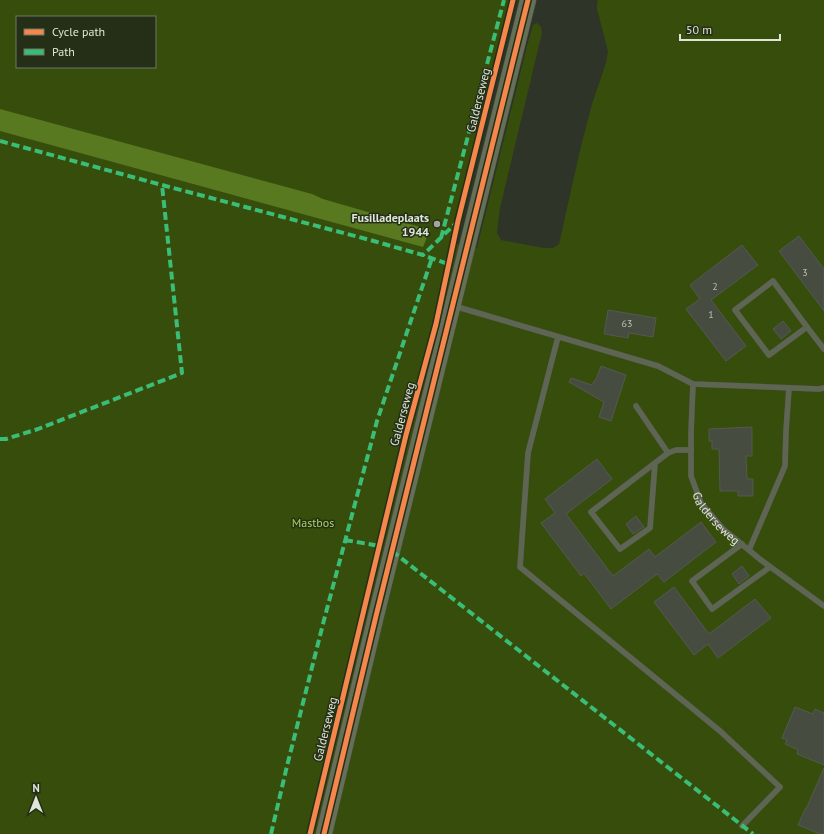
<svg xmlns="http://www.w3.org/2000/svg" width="824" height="834" font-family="'PT Sans',sans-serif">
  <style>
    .green { fill: #374d0c; fill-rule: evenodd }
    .water { fill: #58791f }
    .building { fill: #474c41; stroke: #54594f }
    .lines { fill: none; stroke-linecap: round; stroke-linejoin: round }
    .lane-casing { stroke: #4a5044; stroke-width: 6 }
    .secondary-casing { stroke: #4a5044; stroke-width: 17 }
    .lane { stroke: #5e6553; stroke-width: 5.5 }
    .secondary { stroke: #667058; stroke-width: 16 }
    .quiet { stroke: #3abd76; stroke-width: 4; stroke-dasharray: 8 4; stroke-linecap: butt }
    .cycleway-casing { stroke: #252f17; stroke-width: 8 }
    .cycleway { stroke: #f5874c; stroke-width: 5 }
    .poi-dot { fill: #a1a899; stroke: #252f17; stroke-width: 1.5 }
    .labels { text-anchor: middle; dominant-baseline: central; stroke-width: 3; stroke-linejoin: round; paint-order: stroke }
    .number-label { font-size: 10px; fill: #b9c0b2 }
    .street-label { font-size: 12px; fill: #dfe6d7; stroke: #252f17 }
    .poi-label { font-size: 12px; font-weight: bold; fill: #dfe6d7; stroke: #252f17; text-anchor: end }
    .park-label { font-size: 12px; fill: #a5d55c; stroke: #252f17 }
  </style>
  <rect width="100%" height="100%" fill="#2e3427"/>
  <path class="green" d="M0,0H510L457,244L477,248L527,46L533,25L537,23L541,27L542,33L500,208L497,233L501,240L544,248H553L559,244L581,146L592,104L606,63L608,51L597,9V2L598,0H824V834H0ZM17,17H155V67H17Z"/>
  <path class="water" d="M0,109L312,194L323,199L430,230L423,247L0,131Z"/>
  <path class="building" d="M799,236L824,269V311L779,251Z
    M742,245L758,265L711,300L746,346L726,361L686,309L700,299L690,285Z
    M608,310L656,318L653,337L629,333L628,338L604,334Z
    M783,321L791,331L781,339L773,329Z
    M601,366L626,375L611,421L599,417L604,402L569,382L571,378L592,385L597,377Z
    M752,427V456H746L747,479H753V496H738V491H720L719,449H712V441H709V429Z
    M597,459L612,479L566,514L613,576L649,549L655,557L701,522L716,542L664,582L657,574L611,609L584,573L581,576L541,523L555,513L545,499Z
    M636,516L644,527L633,534L626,524Z
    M742,566L749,576L739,584L732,574Z
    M674,587L709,634L755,599L771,618L718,658L708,644L694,655L654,602Z
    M795,707L813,714L815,709L824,713V765L797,754L798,750L785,744L787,740L782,738Z
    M824,768V834H820L798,825L805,809H806Z"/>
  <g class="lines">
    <defs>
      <g id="lane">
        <path d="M773,281L807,327L769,355L735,310Z"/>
        <path d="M454,306L658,366L693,384L819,389L824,388"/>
        <path d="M807,327L824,349"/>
        <path d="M558,337L528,453L520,567L720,731L780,787L742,826"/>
        <path id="s1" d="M693,384L691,433V476L701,503L723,529L761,560L824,606"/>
        <path d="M636,406L668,453"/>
        <path d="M655,464L650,528L620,549L591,512L668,453L676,450H691"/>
        <path d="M742,544L692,581L712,609L770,567"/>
        <path d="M749,550L785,466L786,431L789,388"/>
      </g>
      <path id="secondary" d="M324,834L376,616L528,0"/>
    </defs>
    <use href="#lane" class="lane-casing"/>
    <use href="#secondary" class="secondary-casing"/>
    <use href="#lane" class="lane"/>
    <use href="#secondary" class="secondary"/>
    <path class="quiet" d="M0,141L162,185L370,240L423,255L456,223
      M441,238L504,0
      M428,257L451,265
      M0,439H6L38,429L182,373L162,185
      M345,540L380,546
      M392,551L753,834
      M271,834L287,766L324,620L377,421L432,258"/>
    <defs>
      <path id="cycleway" d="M310,834L406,435L436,324L458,221L513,0
        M324,834L376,616L528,0"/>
    </defs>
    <use href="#cycleway" class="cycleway-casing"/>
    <use href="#cycleway" class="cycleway"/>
  </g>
  <circle class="poi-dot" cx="437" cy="224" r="4"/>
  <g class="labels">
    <g class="number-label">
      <text x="805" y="272">3</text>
      <text x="715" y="286">2</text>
      <text x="711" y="314">1</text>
      <text x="627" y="323">63</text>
    </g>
    <g class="street-label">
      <text transform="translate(478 100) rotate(-76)">Galderseweg</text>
      <text transform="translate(402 414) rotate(-75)">Galderseweg</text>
      <text stroke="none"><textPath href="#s1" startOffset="142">Galderseweg</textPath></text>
      <text transform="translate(325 729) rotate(-76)">Galderseweg</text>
    </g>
    <g class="poi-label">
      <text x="429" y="217">Fusilladeplaats<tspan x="429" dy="14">1944</tspan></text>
    </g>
    <g class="park-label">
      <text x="313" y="522">Mastbos</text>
    </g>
  </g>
  <rect x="16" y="16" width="140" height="52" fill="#252f17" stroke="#6f7864"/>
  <rect x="24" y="29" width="20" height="6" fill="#f5874c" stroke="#6f7864"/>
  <text x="52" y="36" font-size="12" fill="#dfe6d7">Cycle path</text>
  <rect x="24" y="49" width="20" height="6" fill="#3abd76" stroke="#6f7864"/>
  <text x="52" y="56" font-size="12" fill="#dfe6d7">Path</text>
  <g transform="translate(36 798)" stroke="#252f17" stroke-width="3" paint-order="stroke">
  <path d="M0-3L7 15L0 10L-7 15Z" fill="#dfe6d7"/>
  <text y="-6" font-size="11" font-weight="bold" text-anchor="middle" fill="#dfe6d7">N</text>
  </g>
  <path d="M680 34v6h100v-6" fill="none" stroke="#dfe6d7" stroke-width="2"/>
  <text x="686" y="34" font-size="12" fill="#dfe6d7" stroke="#252f17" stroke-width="3" paint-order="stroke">50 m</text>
</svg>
